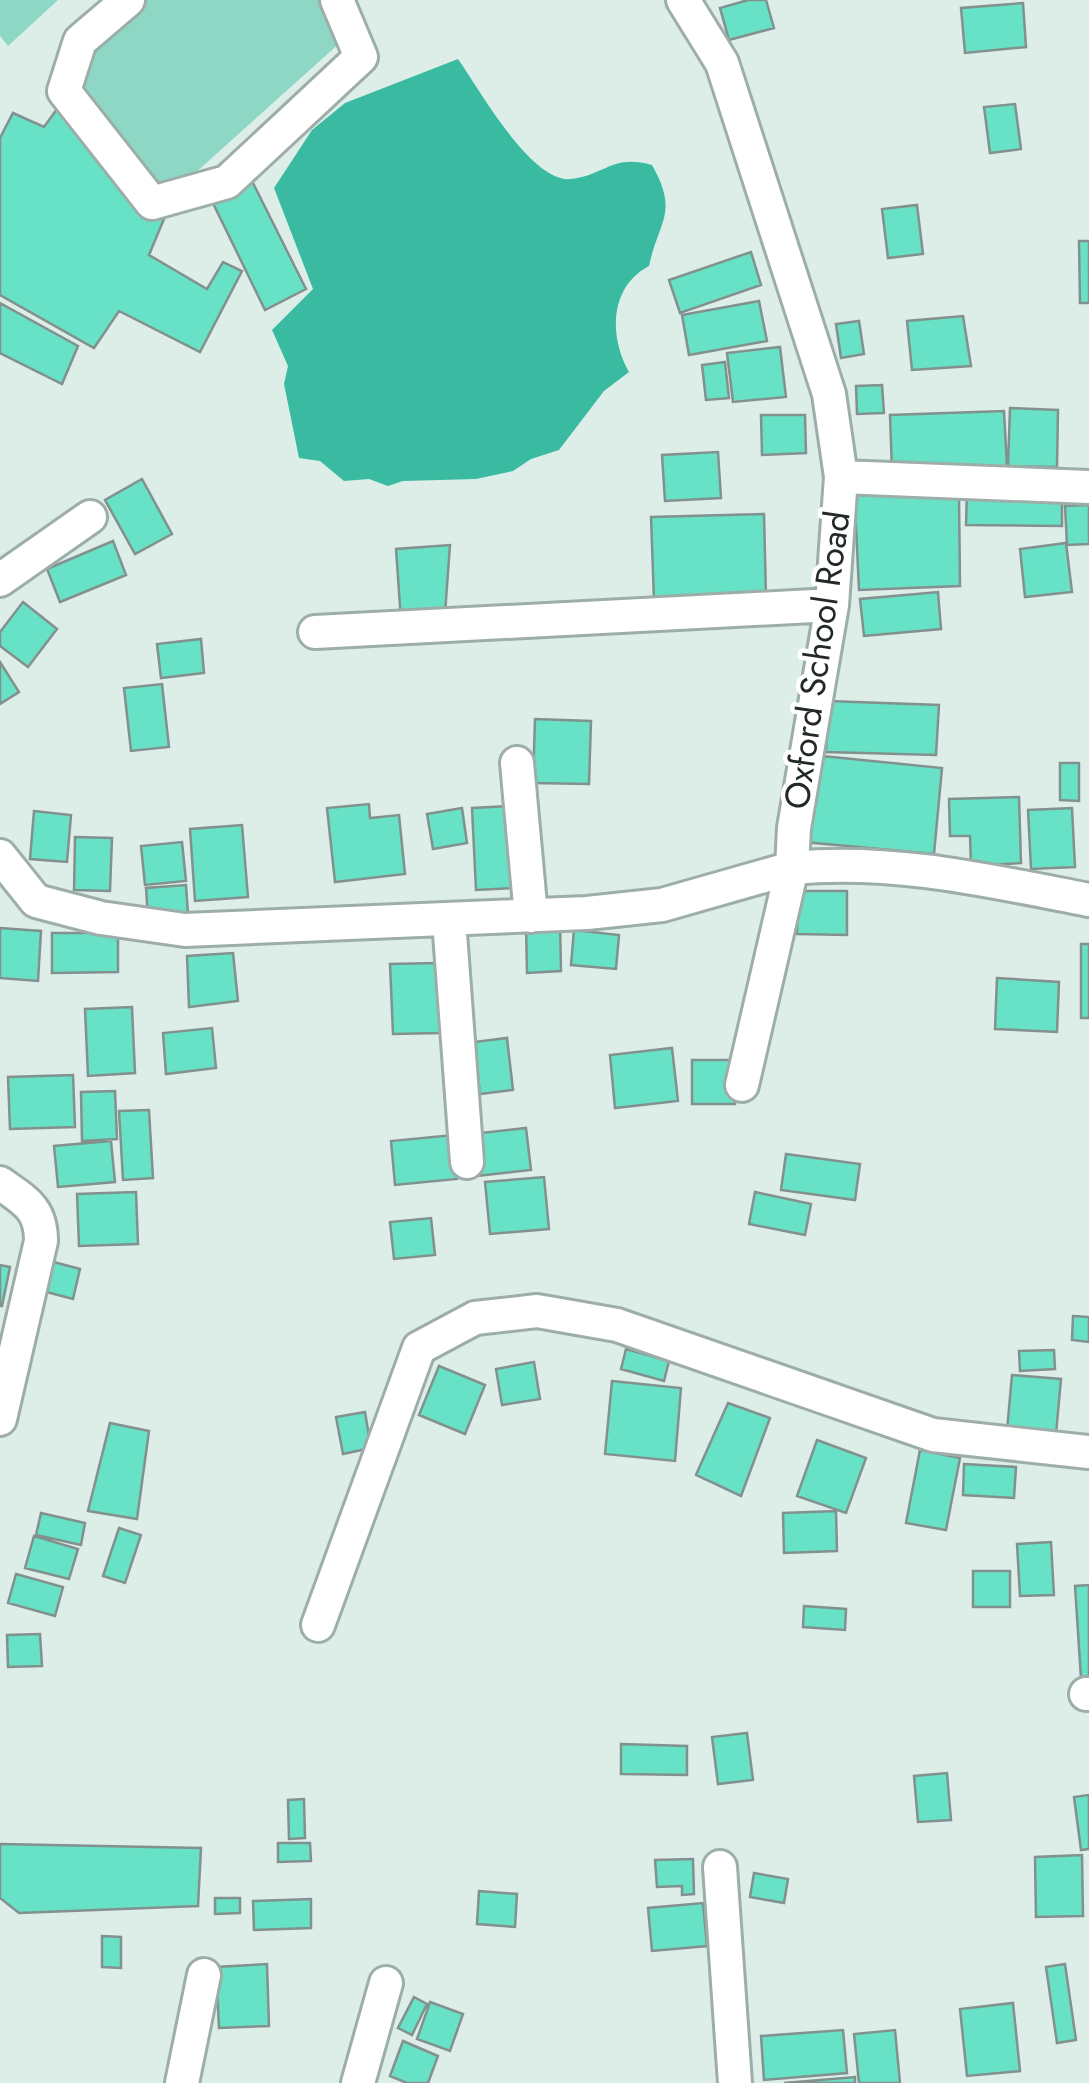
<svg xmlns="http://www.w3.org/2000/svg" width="1089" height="2083" font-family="Jost,sans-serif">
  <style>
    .green { fill: #8dd7c4 }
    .water { fill: #3abba1 }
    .building { fill: #67e2c6; stroke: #82918d; stroke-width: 2.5 }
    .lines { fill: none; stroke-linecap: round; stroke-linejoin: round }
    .minor-casing { stroke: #9dada8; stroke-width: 38 }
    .minor { stroke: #fff; stroke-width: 32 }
    .labels { text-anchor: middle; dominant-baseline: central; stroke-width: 9; stroke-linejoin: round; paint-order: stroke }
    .street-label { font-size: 35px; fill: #232928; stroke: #fff }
  </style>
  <rect width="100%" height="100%" fill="#ddeee9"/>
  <path class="green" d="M0,0H58L8,46L0,36Z
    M140,0H329L342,41L174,192L134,174L81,105L74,60Z"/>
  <path class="water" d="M458,59C480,90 531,183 571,179C606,175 612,154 652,165C679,213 659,220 649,266C609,287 609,337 629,372L604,391L559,450L531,459L513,471L476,479L403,481L388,486L369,479L344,481L320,461L299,458L284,384L288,366L272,330L313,289L274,188L312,130L345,103Z"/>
  <path class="building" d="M748,0H766L774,28L729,40L720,8Z
    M1023,3L1026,47L965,53L961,8Z
    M1015,104L1021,149L990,153L984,107Z
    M57,109L131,194L164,219L149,255L207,289L223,262L242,271L200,352L119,311L94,348L0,295V138L13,113L44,127Z
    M250,177L306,289L265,310L210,197Z
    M917,205L923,254L888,258L882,209Z
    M1079,241H1089V303H1080Z
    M751,252L761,285L680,313L669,280Z
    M759,301L767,341L689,355L682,315Z
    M0,303L78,346L62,384L0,353Z
    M963,316L971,366L912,370L907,321Z
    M859,321L864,354L841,358L836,324Z
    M780,347L786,397L733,402L727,353Z
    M725,362L729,398L706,400L702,365Z
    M882,385L884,413L857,414L856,386Z
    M1010,408L1058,410L1057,467L1008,466Z
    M1004,411L1007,466L892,471L890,415Z
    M761,415H805L806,453L762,455Z
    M718,452L721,498L665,501L662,455Z
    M142,479L172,534L135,554L105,500Z
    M902,482L903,497L959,495L960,586L859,590L854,484Z
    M967,491L1062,492V526L966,525Z
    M1089,505V544L1067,545L1065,506Z
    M764,514L766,597L654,600L651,517Z
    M113,541L126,575L60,602L47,569Z
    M1066,543L1072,592L1025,597L1020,549Z
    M450,545L445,614L401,620L396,549Z
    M938,592L941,629L864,636L860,599Z
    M23,602L57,629L28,667L0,646V632Z
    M201,639L204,673L161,678L157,644Z
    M0,662L19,692L0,704Z
    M162,684L169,747L131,751L124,688Z
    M828,701L939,705L936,755L826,752Z
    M535,719L591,721L589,784L533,783Z
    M812,755L942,768L934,854L804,842Z
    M1060,763H1079V801L1060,800Z
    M1019,797L1021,863L971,866L970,836H950L949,799Z
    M369,804L370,818L399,815L405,874L335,882L327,808Z
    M511,806L514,888L476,890L472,808Z
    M462,808L467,843L433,849L427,814Z
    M1072,808L1075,867L1031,869L1028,810Z
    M34,811L71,815L67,862L30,859Z
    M242,825L248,897L195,901L190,829Z
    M75,837L112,838L110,891L74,890Z
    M182,842L186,881L145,885L141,846Z
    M186,885L188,914L148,917L146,888Z
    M798,891H847V935L797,934Z
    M560,923L561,971L527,973L526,924Z
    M0,928L41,931L38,981L0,978Z
    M574,930L619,935L616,969L571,965Z
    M52,933H118V972L52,973Z
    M1081,944H1089V1018H1081Z
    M233,953L238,1001L189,1007L187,956Z
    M437,963L440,1033L393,1034L390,964Z
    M997,978L1059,982L1057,1032L995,1029Z
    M132,1007L135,1073L88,1076L85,1009Z
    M212,1028L216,1068L166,1074L163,1033Z
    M507,1038L513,1090L480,1094L474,1042Z
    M672,1048L678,1101L615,1108L610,1055Z
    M692,1060H735V1104H692Z
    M73,1075L75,1127L10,1129L8,1077Z
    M115,1091L117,1139L82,1141L81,1092Z
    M149,1110L153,1178L123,1180L119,1111Z
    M526,1128L531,1170L476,1176L472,1134Z
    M453,1135L457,1179L395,1185L391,1141Z
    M111,1141L115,1182L58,1187L54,1146Z
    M786,1154L860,1164L855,1200L781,1190Z
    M544,1177L549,1229L490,1234L485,1182Z
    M136,1192L138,1244L79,1246L77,1194Z
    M755,1192L811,1204L805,1235L749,1224Z
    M431,1218L435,1255L394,1259L390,1222Z
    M46,1260L80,1269L73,1299L39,1290Z
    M0,1265L10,1267L2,1306H0Z
    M1073,1316L1089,1317V1342L1072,1340Z
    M626,1349L669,1361L664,1381L621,1369Z
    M1054,1350L1055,1369L1020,1371L1019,1351Z
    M534,1362L540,1399L502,1405L496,1369Z
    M439,1366L485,1385L465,1434L419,1415Z
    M1012,1375L1061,1379L1056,1434L1007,1430Z
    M612,1381L681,1388L675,1461L605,1454Z
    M728,1403L770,1418L741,1496L696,1475Z
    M365,1412L371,1448L343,1454L336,1417Z
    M110,1423L149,1431L137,1519L88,1511Z
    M817,1440L866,1458L846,1513L797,1496Z
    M920,1450L960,1458L946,1530L906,1523Z
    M964,1464L1016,1467L1014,1498L963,1495Z
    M836,1511L837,1551L784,1553L783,1513Z
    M41,1513L85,1523L81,1545L36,1535Z
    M119,1528L141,1535L125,1583L103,1576Z
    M34,1536L78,1549L69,1579L25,1568Z
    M1051,1542L1054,1595L1020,1596L1017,1544Z
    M973,1571H1010V1607H973Z
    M16,1574L63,1587L55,1616L8,1603Z
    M1089,1585V1677L1081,1678L1075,1586Z
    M804,1606L846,1609L845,1630L803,1627Z
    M40,1634L42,1666L8,1667L7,1635Z
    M747,1733L753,1780L718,1784L712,1737Z
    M621,1744L687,1746V1775L621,1774Z
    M947,1773L951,1820L918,1822L914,1776Z
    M1089,1795V1849L1081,1850L1074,1797Z
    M304,1799L305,1838L289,1839L288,1800Z
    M278,1843H310L311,1861L278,1862Z
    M0,1844L201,1848L198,1906L19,1913L0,1898Z
    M1082,1855L1083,1916L1036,1917L1035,1857Z
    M693,1859L694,1894L682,1895V1886L657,1887L655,1860Z
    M754,1873L788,1879L784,1903L750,1897Z
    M479,1891L517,1894L515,1927L477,1924Z
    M215,1898H240V1913L215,1914Z
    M311,1899V1928L254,1930L253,1901Z
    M703,1903L707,1946L652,1951L648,1908Z
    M102,1936L121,1937V1968L102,1967Z
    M267,1964L269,2026L219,2028L216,1967Z
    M1065,1964L1076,2040L1057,2043L1046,1967Z
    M414,1997L427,2004L412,2035L398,2028Z
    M430,2002L463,2014L450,2051L417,2039Z
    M1013,2003L1020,2071L967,2076L960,2009Z
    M843,2030L847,2073L764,2080L761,2036Z
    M895,2030L900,2083H859L854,2034Z
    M403,2041L438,2056L428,2083H407L390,2076Z
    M855,2077V2083H784Z"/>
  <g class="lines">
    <defs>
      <path id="minor" d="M128,0L80,41L64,91L152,203L227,182L361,57L337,0
        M683,0L722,63L829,394L841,477L832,605L794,828L792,868C892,858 991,881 1089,900
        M841,477L1089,487
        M0,580L90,517
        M315,632L832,605
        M517,763L531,916
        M0,856L36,901L101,918L185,930L587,913L662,905L792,868L742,1085
        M449,920L467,1162
        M0,1183C25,1201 41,1208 41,1241L0,1419
        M318,1625L419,1348L475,1318L537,1311L617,1325L933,1435L1089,1452
        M1086,1694H1089
        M720,1867L735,2083
        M182,2083L204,1975
        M358,2083L386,1983"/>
    </defs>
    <use href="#minor" class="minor-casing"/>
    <use href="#minor" class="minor"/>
  </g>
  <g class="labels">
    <g class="street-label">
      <text transform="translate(817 660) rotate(-82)">Oxford School Road</text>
    </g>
  </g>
</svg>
